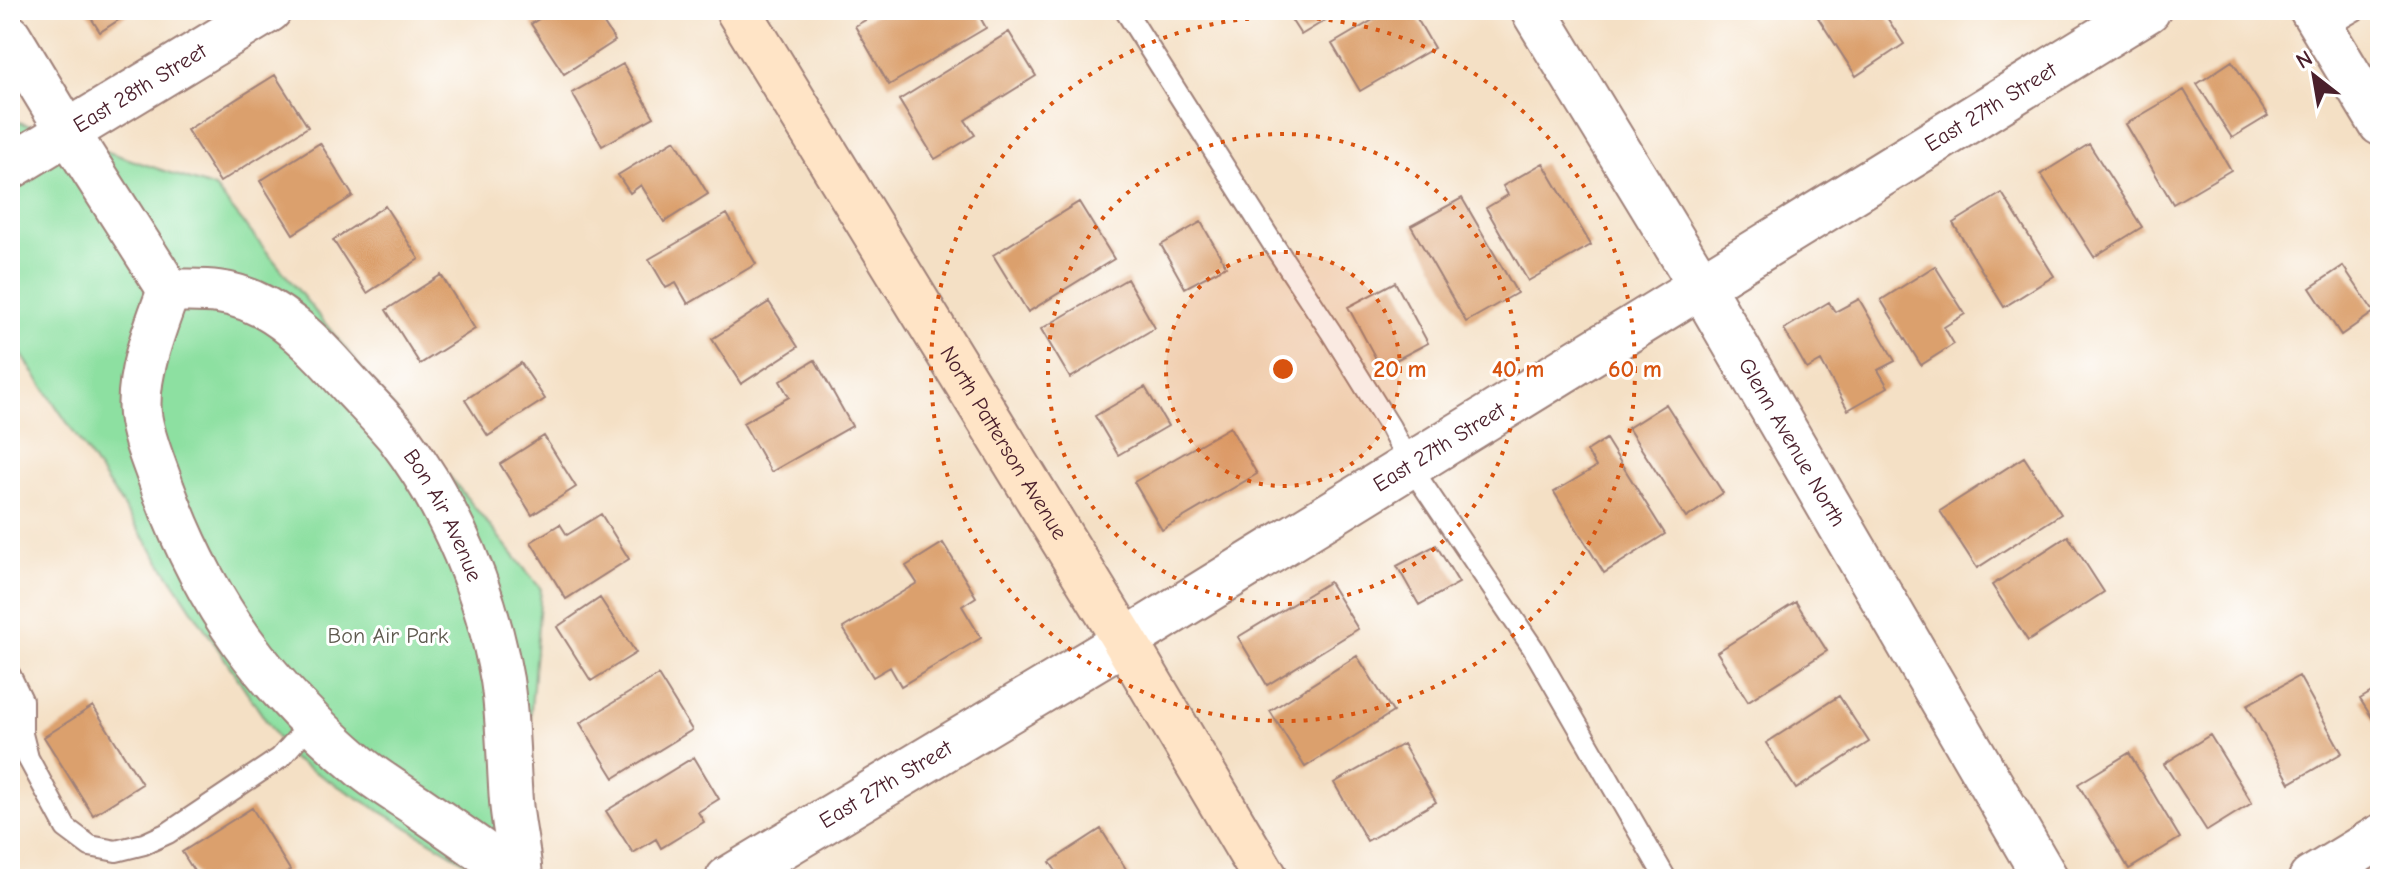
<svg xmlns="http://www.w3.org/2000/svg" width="2390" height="889" font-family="'Comic Neue',sans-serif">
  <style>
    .green { fill: #8de0a1; stroke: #6c8066; stroke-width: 2 }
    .building { fill: #dba06d }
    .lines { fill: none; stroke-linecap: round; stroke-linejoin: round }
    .service-casing { stroke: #9f8078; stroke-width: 24 }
    .minor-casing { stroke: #9f8078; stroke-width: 46 }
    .tertiary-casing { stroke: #9f8078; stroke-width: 48 }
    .secondary-casing { stroke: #9f8078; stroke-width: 48 }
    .service { stroke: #fff; stroke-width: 20 }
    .minor { stroke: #fff; stroke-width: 42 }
    .tertiary { stroke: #fff; stroke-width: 44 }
    .secondary { stroke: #ffe4c6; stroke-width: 44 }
    .ring { fill: none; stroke: #d8530f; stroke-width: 4; stroke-dasharray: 4 8 }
    .labels { text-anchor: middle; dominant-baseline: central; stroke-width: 6; stroke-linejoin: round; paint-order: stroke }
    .street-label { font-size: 22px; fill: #4a1f2b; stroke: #fff }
    .park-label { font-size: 22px; fill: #5e594e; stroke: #fff }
    .centre { fill: #d8530f; stroke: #fff; stroke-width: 4 }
    .ring-label { font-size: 24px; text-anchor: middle; font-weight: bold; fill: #d8530f; stroke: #fff; stroke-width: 6; stroke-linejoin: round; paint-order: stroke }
  </style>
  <rect width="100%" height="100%" fill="#fff"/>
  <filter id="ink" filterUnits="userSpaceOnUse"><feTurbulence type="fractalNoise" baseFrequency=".0125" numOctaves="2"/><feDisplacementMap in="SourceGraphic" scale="16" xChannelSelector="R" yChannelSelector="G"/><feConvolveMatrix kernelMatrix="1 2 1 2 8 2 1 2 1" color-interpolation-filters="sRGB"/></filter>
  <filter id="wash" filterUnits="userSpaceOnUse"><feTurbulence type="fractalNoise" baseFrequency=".006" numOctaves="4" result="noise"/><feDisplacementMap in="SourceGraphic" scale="32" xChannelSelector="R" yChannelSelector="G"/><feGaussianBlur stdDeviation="1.8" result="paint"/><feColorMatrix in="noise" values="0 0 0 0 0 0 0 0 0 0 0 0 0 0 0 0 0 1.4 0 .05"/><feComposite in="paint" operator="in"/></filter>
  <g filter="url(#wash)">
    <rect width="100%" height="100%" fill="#f4e0c5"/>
    <path class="green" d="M16,121L215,188L541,589L517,879H494L291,758L10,337V155Z"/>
    <g id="blocks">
      <path class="building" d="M86,10H134L100,32Z
        M553,10H595L615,41L564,74L531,24Z
        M883,10H976L986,28L889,85L855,26Z
        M1285,10H1342L1301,35Z
        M1390,10H1412L1434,48L1360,91L1332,44Z
        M1827,10H1861L1866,18L1882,10L1904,44L1856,76L1817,16Z
        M1009,32L1036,76L965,120L975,135L935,159L899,100Z
        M2232,61L2268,116L2232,138L2197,84Z
        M623,64L654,117L602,146L572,93Z
        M275,75L308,127L220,182L187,130Z
        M2184,90L2231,170L2173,204L2126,124Z
        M675,140L708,194L664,222L641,185L630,193L618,175Z
        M320,143L353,196L293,234L260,181Z
        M2089,144L2142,227L2094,257L2041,174Z
        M1543,163L1591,245L1528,281L1486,208L1508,195L1503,186Z
        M2002,193L2054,276L2004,307L1953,223Z
        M1462,198L1517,293L1466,322L1411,226Z
        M1079,202L1114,259L1028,312L993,255Z
        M385,206L419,259L367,293L333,240Z
        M727,214L756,264L688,304L676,283L666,288L649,259Z
        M1201,222L1226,266L1185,288L1161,245Z
        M1935,266L1965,314L1944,327L1954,344L1921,365L1881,300Z
        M2343,266L2374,312L2341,335L2310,288Z
        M441,275L475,329L420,364L386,310Z
        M1127,279L1155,328L1070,378L1041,329Z
        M1395,282L1428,343L1381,368L1348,307Z
        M1859,299L1895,361L1878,370L1888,387L1848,410L1821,361L1807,369L1784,329L1829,302L1835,312Z
        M769,302L798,347L741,384L712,339Z
        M815,360L852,426L771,472L743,423L789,397L780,381Z
        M521,363L545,399L488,436L465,400Z
        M1145,387L1168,426L1118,455L1095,416Z
        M1666,404L1723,493L1686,518L1628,428Z
        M1230,427L1257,474L1162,530L1134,482Z
        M544,436L576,487L532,515L500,464Z
        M1606,439L1665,534L1604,573L1554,492L1596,467L1587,451Z
        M2024,457L2061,514L1977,568L1940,511Z
        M601,514L629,559L566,599L531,542L560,524L567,535Z
        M2068,536L2104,592L2028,641L1992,585Z
        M943,543L976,597L962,606L981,638L901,686L890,667L873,677L843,628L917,583L906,566Z
        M1436,545L1459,583L1419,605L1397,566Z
        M1329,582L1358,629L1267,685L1238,637Z
        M600,598L636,653L591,681L557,627Z
        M1796,602L1827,651L1748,701L1717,652Z
        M1357,656L1393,712L1305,767L1270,711Z
        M658,675L692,730L614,778L580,723Z
        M2299,676L2342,753L2290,783L2247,705Z
        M2380,687V730L2360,699Z
        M1839,696L1869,742L1796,789L1766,743Z
        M93,706L142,784L93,815L44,737Z
        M2210,735L2252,803L2207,831L2164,764Z
        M1403,744L1436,802L1367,841L1334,783Z
        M2129,753L2180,838L2129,869L2078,784Z
        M694,757L719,799L698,812L704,822L661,848L656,839L633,853L606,811Z
        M252,808L290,870L276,879H199L182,852Z
        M1101,829L1131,877L1128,879H1061L1050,862Z"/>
    </g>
  </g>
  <g filter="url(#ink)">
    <use href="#blocks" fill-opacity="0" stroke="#9f8078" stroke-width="2"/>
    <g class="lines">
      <defs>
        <path id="service" d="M1125,10L1273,244L1331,332L1390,427L1410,466L1533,648L1666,879
          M2322,29L2355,10
          M10,675L22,700V734L28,758L66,828L90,846L116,851L144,844L168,833L280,758L311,723"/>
        <g id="minor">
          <path d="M2311,10L2380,124"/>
          <path d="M10,36L68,132L169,290"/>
          <path id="s1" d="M169,290C185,291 202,290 218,292C275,299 317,347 353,388C368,404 384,420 398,437C451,507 487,594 502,680C508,719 508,761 511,801C513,827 520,853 521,879"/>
          <path d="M169,290C156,325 136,375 140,414C143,439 155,465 163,489C206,606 266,687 361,767C378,781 398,793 416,805C451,829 486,853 520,879"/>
        </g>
        <g id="tertiary">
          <path id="s2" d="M1533,10L1701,286L2046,879"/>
          <path id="s3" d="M10,167L269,10"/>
          <path id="s4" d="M728,879L1125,641L2148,10"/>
          <path d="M2311,879L2380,837"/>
        </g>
        <g id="secondary">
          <path id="s5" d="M738,10L1125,641L1266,879"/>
        </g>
      </defs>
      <use href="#service" class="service-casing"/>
      <use href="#minor" class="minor-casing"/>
      <use href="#tertiary" class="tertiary-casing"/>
      <use href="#secondary" class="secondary-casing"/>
      <use href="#service" class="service"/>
      <use href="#minor" class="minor"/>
      <use href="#tertiary" class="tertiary"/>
      <use href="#secondary" class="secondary"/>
    </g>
  </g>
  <circle cx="1283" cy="369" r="117" fill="#d8530f" fill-opacity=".12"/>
  <g class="ring">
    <circle cx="1283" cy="369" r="117"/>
    <circle cx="1283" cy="369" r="235"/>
    <circle cx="1283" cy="369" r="352"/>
  </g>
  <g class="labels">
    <g class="street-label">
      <text stroke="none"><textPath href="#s3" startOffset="152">East 28th Street</textPath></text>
      <text stroke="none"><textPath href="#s4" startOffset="1480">East 27th Street</textPath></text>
      <text stroke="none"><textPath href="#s5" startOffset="508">North Patterson Avenue</textPath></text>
      <text stroke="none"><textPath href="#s2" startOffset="504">Glenn Avenue North</textPath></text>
      <text stroke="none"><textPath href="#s4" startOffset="832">East 27th Street</textPath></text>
      <text stroke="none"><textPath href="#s1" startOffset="376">Bon Air Avenue</textPath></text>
      <text stroke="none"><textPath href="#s4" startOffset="184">East 27th Street</textPath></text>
    </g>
    <g class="park-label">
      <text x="388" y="636">Bon Air Park</text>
    </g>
  </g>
  <circle cx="1283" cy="369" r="12" class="centre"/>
  <g class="ring-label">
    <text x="1400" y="377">20 m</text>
    <text x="1518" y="377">40 m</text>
    <text x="1635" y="377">60 m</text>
  </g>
  <rect width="2390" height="889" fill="none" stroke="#fff" stroke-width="40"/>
  <g transform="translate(2314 76) rotate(329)" stroke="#ffffff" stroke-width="6" paint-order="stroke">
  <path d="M0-6L14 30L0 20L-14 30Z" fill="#4a1f2b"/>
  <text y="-12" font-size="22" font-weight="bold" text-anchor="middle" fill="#4a1f2b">N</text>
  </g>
</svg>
